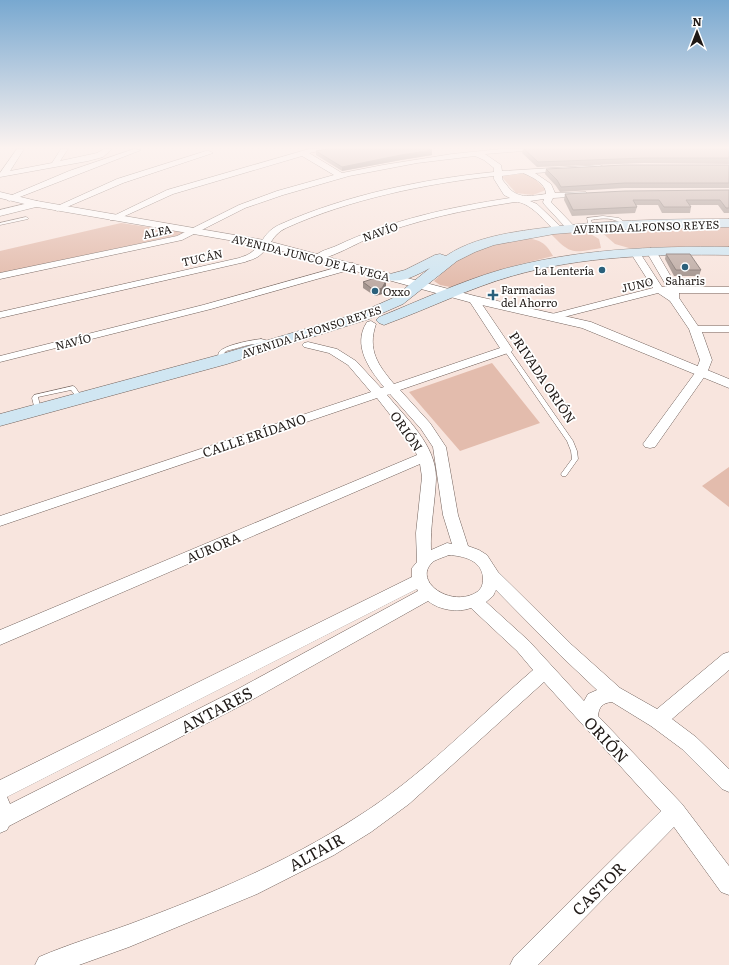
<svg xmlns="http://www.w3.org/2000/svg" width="729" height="965" font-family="Literata,serif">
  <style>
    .green { fill: #e3bcad }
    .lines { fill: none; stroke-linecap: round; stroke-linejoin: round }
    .service-casing { stroke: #72625c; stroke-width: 1 }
    .minor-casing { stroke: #72625c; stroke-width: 1 }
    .tertiary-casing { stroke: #72625c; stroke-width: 1 }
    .secondary-casing { stroke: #72625c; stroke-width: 1 }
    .service { fill: #fff; fill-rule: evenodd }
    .minor { fill: #fff; fill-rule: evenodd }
    .tertiary { fill: #fff; fill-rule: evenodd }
    .secondary { fill: #d0e6f2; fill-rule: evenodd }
    .wall { fill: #a4958f }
    .shaded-wall { fill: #867974 }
    .building { fill: #bfada6; stroke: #867974 }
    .poi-dot { fill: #2a607b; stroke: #fff; stroke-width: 1.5 }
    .labels { text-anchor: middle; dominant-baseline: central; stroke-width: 3.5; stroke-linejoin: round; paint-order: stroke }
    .far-street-label { font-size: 11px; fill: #1f1916; stroke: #fff }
    .far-poi-label { font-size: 11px; fill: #1f1916; stroke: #fff; text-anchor: start }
    .street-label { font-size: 13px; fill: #1f1916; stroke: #fff }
    .near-street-label { font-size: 16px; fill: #1f1916; stroke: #fff }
  </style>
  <rect width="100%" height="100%" fill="#f8e5de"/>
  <path class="green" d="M529,173L546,190L533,195L516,193L501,176Z
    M121,223L189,233L0,273V251Z
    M729,224V247L629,248L615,244L599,230Z
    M584,230L599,239L601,248C572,253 571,255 550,233Z
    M513,237C533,239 543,237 553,256L513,266L455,288L440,285L434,281L461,255Z
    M492,363L540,423L460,451L409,392Z
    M729,467V507L702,486Z"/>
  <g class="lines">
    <defs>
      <path id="service" d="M603,216L619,218L627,224L623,225C614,217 603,218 591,220L593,226L589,227L587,218Z
        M26,217L28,218V219L0,225V223Z
        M261,339L277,343L278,344L275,346C260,342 249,344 234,349C231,350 227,350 225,352C223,354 224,359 223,361L221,362L218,360C218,355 218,351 223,349C231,344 251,340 261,339Z
        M507,348L509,349L573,441L577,451L578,459L566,476H562L561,474L572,459L571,451L567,441L504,350Z
        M73,386L75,387L82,397L83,398L82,399H78L71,390L38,397L41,410L38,412L35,410L32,398L34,395Z"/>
      <path id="minor" d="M17,149H24L10,171L52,163L61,149H68L60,161L97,153L104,149H112L103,157L88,161L0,177V173Z
        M134,149L141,150L12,200L9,201L5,198L69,171Z
        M309,149H319V151L309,153L342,173L383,165L452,154L501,149H527L523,151L485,154L501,165L502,171L600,165L604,167L600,169L535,173L551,184L555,193L586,192L587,194L586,196L553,198L551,202L574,226L576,228L574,230H568L544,204L543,202L544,199L530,201L537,204L561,227L563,229L561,231H555C546,222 529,201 515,202C464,210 415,220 367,239C356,244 325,261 316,259L314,257C319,251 329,249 336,246C391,220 450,207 510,198L504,195L494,179V176C425,184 350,199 286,228C271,235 271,247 259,256C255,259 250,260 245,262L0,318V312L239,258C244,256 249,255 253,251C264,242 264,231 281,224C346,195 423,179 494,172V168L484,160L475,156L417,163L349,176L283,195L245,208L182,240L0,279V273L177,236L239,205L277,191L334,175L302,156L173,194L116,220H110L109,218L167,190ZM523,173C532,177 546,183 546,194C530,196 516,200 506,184C503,181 502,180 502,176Z
        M206,151H209L213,153L123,183L60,210L57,211L53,208L117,179Z
        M37,201L40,202L41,204L40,206L0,216V210Z
        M651,248L656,251L677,287H729V293H679V298L698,326H729V332H702L712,360L707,373L655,447L650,448L645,447L643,444L695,373L700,360L689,329L670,301L658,293L552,320L547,317L548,315L653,288L630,252L632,250H638L662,287H667L646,251Z
        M353,263L358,266L356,268L211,309L0,362V356L203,305Z
        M473,296L477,297L513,350L511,352L400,390L430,423L446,447L458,515L468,546L479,550L487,555L498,572L572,645L620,688L657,709L723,654L729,652V670L672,719L696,737L729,769V792L722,789L682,749L651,726L612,702C602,703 599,707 598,716L682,804L729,866V895L721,892L674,827L538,965H510L514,957L661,811L544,682L409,804L371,832L334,855L257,894L129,947L79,965H35L39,957C69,944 100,935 130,924C208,895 286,863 357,817C421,777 476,719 533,670L517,651L471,608C458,613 439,610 428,601L248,702L9,826L7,830L0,833V780L412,577V568L417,562L416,533L422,477L420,464L0,645V630L417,455L410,440L377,398L0,526V516L371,392L348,365L329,353L304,347L302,345L304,343L308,342L337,349L356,361L381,388L384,387C369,369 352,345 367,322L371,321L376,324C367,350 378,365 394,384L500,348L468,299ZM390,394L421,429L433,447L443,515L452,544L447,543L431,550C430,526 435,503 436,479C437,446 406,418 387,395ZM449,555C463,556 482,560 483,578C483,584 482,588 477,592C451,609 410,580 434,561C438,559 444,557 449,555ZM417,589L418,591L236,690L10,804L7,797ZM496,590L560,655L597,690L588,694L584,701L529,641L486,602L493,596Z"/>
      <path id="tertiary" d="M0,192L37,201L264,240L475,296L591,322L729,379V388L582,328L469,302L263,246L37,207L0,198Z"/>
      <path id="secondary" d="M729,219V227L604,230L554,234L494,245L475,252L457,261L403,304L369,319L227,364L0,426V414L215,356L359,313L393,298L430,268C419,274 403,283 390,280L388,277L390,274L405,270L435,255L440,254L446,256C471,239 505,233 535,229C599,220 664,219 729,219Z
        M729,247V255C656,254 582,256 512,276C470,288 430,308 389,323L384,325L379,323L376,320L379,317C419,301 459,282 500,270C575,249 652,246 729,247Z"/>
    </defs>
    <use href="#service" class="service-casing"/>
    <use href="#minor" class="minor-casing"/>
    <use href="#tertiary" class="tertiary-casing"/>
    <use href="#secondary" class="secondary-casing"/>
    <use href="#service" class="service"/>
    <use href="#minor" class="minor"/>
    <use href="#tertiary" class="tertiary"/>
    <use href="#secondary" class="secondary"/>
  </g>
  <path class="wall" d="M523,149H729V164L644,163L537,167L522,153Z
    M316,151L432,155L401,160L342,171L316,155Z
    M729,165V188H624L560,192L556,186L545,174L546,169Z
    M729,190V213H724L718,205H690L691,207L690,213H662L658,205H636L637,207L635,213L572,216L564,200L565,194Z
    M666,254L701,270L699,276H674L665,259Z
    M363,282L386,286L382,294L375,296L363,288Z"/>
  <path class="shaded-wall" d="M432,150V155L401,160L342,171V167L401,155Z
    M386,281V286L382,294L375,296V291Z"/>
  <path class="building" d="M328,149H428L432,150L401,155L342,167L316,151Z
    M524,149H729V158H645L538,162Z
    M624,165H729V183H625L561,187L557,180L546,169Z
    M729,190V208H726L720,200H686L691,207H664L659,200H633L637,207L573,210L565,194L625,191Z
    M666,254H690L701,270H676Z
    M381,276L386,281L382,288L375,291L363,282Z"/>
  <linearGradient id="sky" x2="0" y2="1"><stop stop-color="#78a8d0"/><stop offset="0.52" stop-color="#fcf3f0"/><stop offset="1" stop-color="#fcf3f0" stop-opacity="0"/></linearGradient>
  <rect width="729" height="284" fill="url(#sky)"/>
  <g class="poi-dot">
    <circle cx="685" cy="267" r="4"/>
    <circle cx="602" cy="270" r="4"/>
    <circle cx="375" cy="291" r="4"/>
    <path d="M491 289h4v4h4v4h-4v4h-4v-4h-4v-4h4z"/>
  </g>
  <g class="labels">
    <g class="far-street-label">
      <text transform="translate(646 226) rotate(-2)">AVENIDA ALFONSO REYES</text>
      <text transform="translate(157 231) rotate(-12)">ALFA</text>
      <text transform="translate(380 231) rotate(-19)">NAVÍO</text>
      <text transform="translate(202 257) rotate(-13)">TUCÁN</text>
      <text transform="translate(311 257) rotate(14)">AVENIDA JUNCO DE LA VEGA</text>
      <text transform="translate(637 284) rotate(-13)">JUNO</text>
      <text transform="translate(311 331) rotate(-18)">AVENIDA ALFONSO REYES</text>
      <text transform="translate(73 341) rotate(-14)">NAVÍO</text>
    </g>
    <g class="far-poi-label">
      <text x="594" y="270" text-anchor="end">La Lentería</text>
      <text x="685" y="280" text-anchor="middle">Saharis</text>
      <text x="501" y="289">Farmacias<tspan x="501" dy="13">del Ahorro</tspan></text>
      <text x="383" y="291">Oxxo</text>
    </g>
    <g class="street-label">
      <text transform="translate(543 377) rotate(56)">PRIVADA ORIÓN</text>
      <text transform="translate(407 431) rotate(55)">ORIÓN</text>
      <text transform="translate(254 435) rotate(-19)">CALLE ERÍDANO</text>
      <text transform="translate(213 547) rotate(-23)">AURORA</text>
    </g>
    <g class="near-street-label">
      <text transform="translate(216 709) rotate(-28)">ANTARES</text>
      <text transform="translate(607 739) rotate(47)">ORIÓN</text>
      <text transform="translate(316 851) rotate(-29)">ALTAIR</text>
      <text transform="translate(598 888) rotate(-45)">CASTOR</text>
    </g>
  </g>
  <g transform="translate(697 32)" stroke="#ffffff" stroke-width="3" paint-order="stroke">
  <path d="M0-3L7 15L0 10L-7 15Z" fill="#1f1916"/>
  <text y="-6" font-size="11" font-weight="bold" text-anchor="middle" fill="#1f1916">N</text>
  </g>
</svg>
